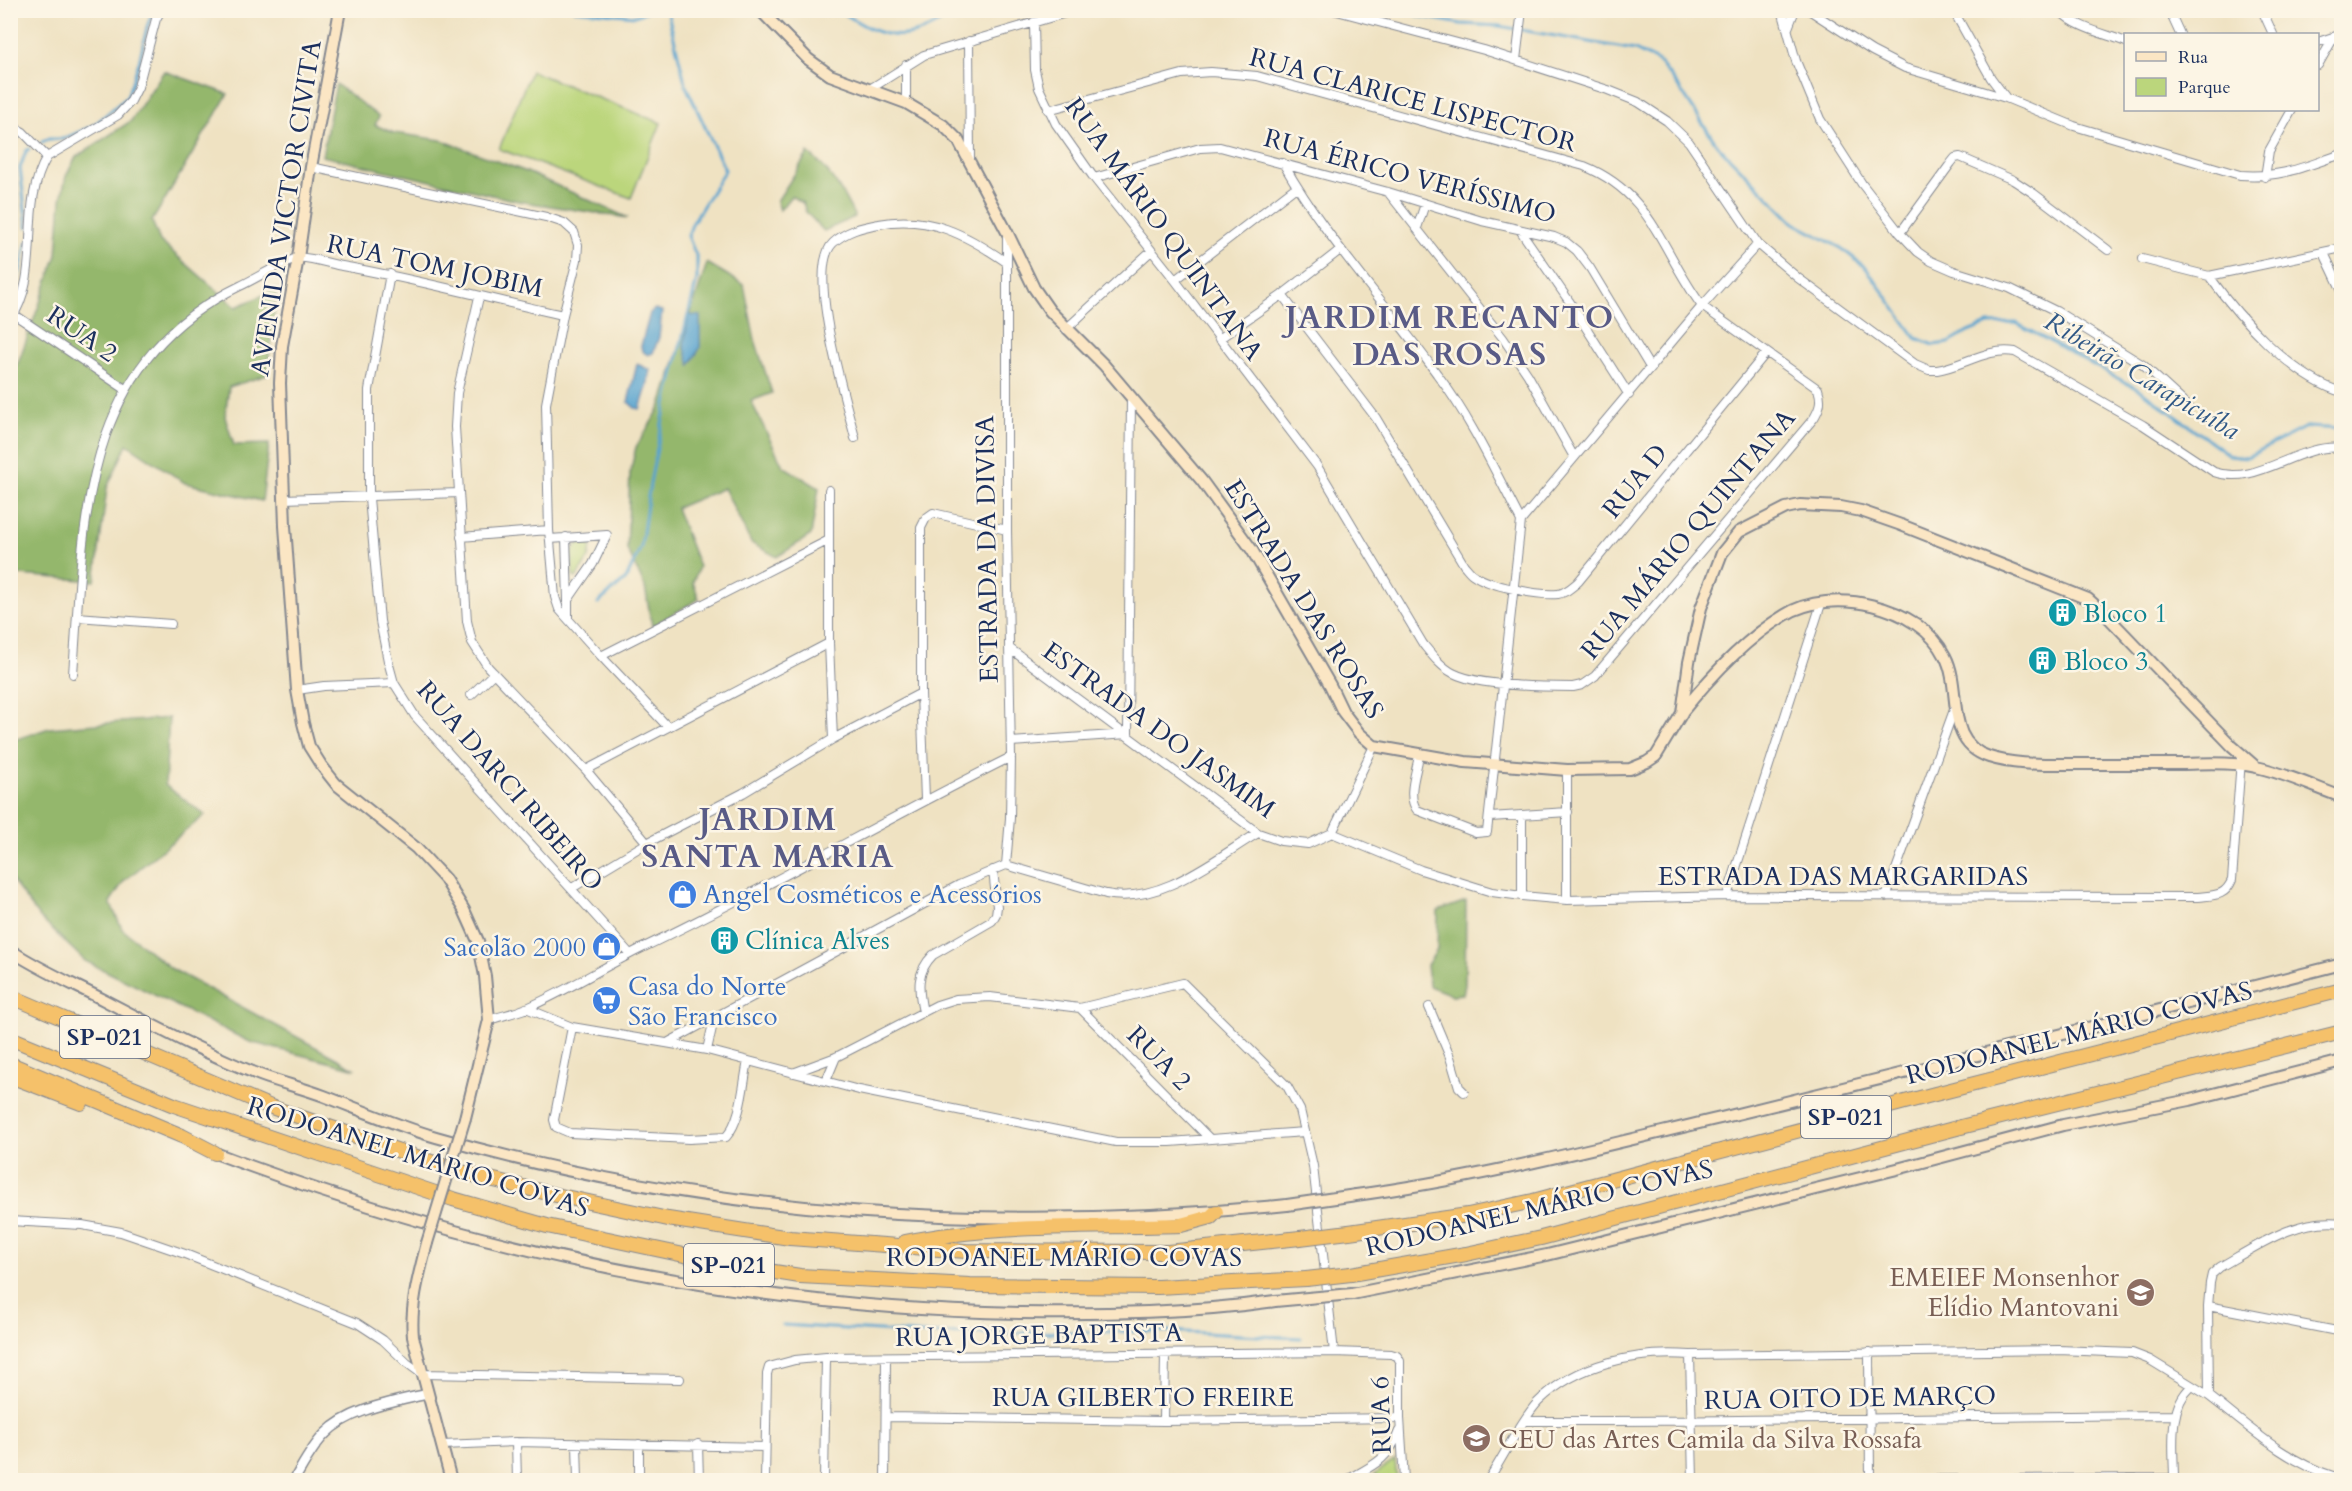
<svg xmlns="http://www.w3.org/2000/svg" width="2352" height="1491" font-family="Cardo,serif">
  <style>
    .green { fill: #bbd67c; stroke: #6b826d; stroke-width: 1.5 }
    .forest { fill: #94b76c; stroke: #587365; stroke-width: 1.5 }
    .water { fill: #56a3cf; stroke: #386996; stroke-width: 1.5 }
    .lines { fill: none; stroke-linecap: round; stroke-linejoin: round }
    .stream { stroke: #56a3cf; stroke-width: 3 }
    .minor-casing { stroke: #858890; stroke-width: 10 }
    .tertiary-casing { stroke: #858890; stroke-width: 12 }
    .secondary-casing { stroke: #858890; stroke-width: 14 }
    .motorway-casing { stroke: #858890; stroke-width: 16 }
    .minor { stroke: #fff; stroke-width: 8 }
    .tertiary { stroke: #fff; stroke-width: 9 }
    .secondary { stroke: #fbe6c4; stroke-width: 10 }
    .motorway { stroke: #f5c16b; stroke-width: 14 }
    .secondary-bridge-casing { stroke: #858890; stroke-width: 14; stroke-linecap: butt }
    .motorway-bridge-casing { stroke: #858890; stroke-width: 16; stroke-linecap: butt }
    .secondary-bridge { stroke: #fbe6c4; stroke-width: 10 }
    .motorway-bridge { stroke: #f5c16b; stroke-width: 14 }
    .labels { text-anchor: middle; dominant-baseline: central; stroke-width: 5; stroke-linejoin: round; paint-order: stroke }
    .shield { fill: #fcf5e5; stroke: #5e6a86; stroke-width: 1.5 }
    .shield-label { font-size: 24px; font-weight: bold; fill: #1b2f5e }
    .street-label { font-size: 26px; fill: #1b2f5e; stroke: #fcf5e5 }
    .culture-label { font-size: 26px; fill: #0d838f; stroke: #fcf5e5; text-anchor: start }
    .shop-label { font-size: 26px; fill: #366cbe; stroke: #fcf5e5; text-anchor: start }
    .education-label { font-size: 26px; fill: #785e54; stroke: #fcf5e5; text-anchor: end }
    .water-label { font-size: 27px; font-style: italic; fill: #305886; stroke: #fcf5e5 }
    .district-label { font-size: 32px; font-weight: bold; letter-spacing: 1.5px; fill: #595b86; stroke: #fcf5e5 }
  </style>
  <rect width="100%" height="100%" fill="#fcf5e5"/>
  <filter id="ink" filterUnits="userSpaceOnUse"><feTurbulence type="fractalNoise" baseFrequency=".0167" numOctaves="2"/><feDisplacementMap in="SourceGraphic" scale="12" xChannelSelector="R" yChannelSelector="G"/><feConvolveMatrix kernelMatrix="1 2 1 2 8 2 1 2 1" color-interpolation-filters="sRGB"/></filter>
  <filter id="wash" filterUnits="userSpaceOnUse"><feTurbulence type="fractalNoise" baseFrequency=".008" numOctaves="4" result="noise"/><feDisplacementMap in="SourceGraphic" scale="24" xChannelSelector="R" yChannelSelector="G"/><feGaussianBlur stdDeviation="1.35" result="paint"/><feColorMatrix in="noise" values="0 0 0 0 0 0 0 0 0 0 0 0 0 0 0 0 0 1.4 0 .05"/><feComposite in="paint" operator="in"/></filter>
  <g filter="url(#wash)">
    <rect width="100%" height="100%" fill="#efe2c2"/>
    <path class="green" d="M531,71L661,123L631,198L499,149Z
      M579,543L589,544L591,547L589,557L576,578L573,576C573,565 569,549 579,543Z
      M1395,1460L1397,1480H1387L1374,1475Z"/>
    <path class="forest" d="M164,71L228,94L152,221L160,241L236,307L277,289L267,375L229,387L225,417L234,445L269,444L262,501L185,483L127,444L107,488L95,581L20,575L11,578V374L18,363L57,255L61,200L66,176L76,157L131,121Z
      M336,84L379,117L375,125L394,133L441,140L527,172L628,218L518,201L322,156Z
      M808,153C830,169 843,193 855,217L824,231L806,212L803,203L791,196L780,210L777,201Z
      M707,263L744,285L755,340L772,393L751,401L783,466L819,488L811,535L777,557L751,543L724,488L676,508L699,567L693,582L699,599L652,626L645,587L627,549L630,473L636,447L660,408Z
      M169,718L165,785L205,815L124,881L110,902L122,929L172,969L356,1069L250,1042L85,961L40,918L11,879V741L49,728Z
      M1466,901L1465,985L1463,994L1452,995L1429,986L1427,965L1437,950L1438,911Z"/>
    <path class="water" d="M655,309L662,311L659,337L653,353L648,355L642,351L641,346L650,313Z
      M689,315L700,316V348L690,365L684,345Z
      M637,364L650,370L647,387L640,409L635,408L628,402Z"/>
    <g class="lines">
      <path class="stream" d="M574,10L635,16L649,10
        M839,10C887,43 909,45 958,10
        M1407,10L1418,16L1461,24L1499,26L1635,50L1659,62L1680,89L1717,145L1794,223L1841,248L1866,268L1916,338L1933,345L1949,343L1968,332L1988,324L2016,323L2143,392L2229,455L2247,457L2306,427L2342,429
        M42,142L48,139H63L93,126L127,97L139,62L147,27L153,10
        M27,227L20,168L26,151L29,149
        M14,293L27,242
        M598,603L626,579L641,547L650,483L667,399L697,279V258L688,236L692,224L725,170L686,86L667,10
        M783,1325L927,1334L1166,1331L1301,1338"/>
    </g>
  </g>
  <g filter="url(#ink)">
    <g class="lines">
      <defs>
        <path id="minor" d="M1333,10L1484,50L1608,90L1638,102L1667,121L1689,142L1758,244L1798,278L1915,364L1929,370H1937C1963,366 1988,347 2015,352L2143,425L2214,472C2258,487 2297,443 2342,448
          M1782,10L1796,61L1820,119L1862,184L1900,233L1918,252L1931,261L1954,271L2009,288L2056,311L2143,365L2189,407
          M1809,10L1872,51L1905,68L2006,98L2074,126L2240,175C2282,178 2303,167 2342,154
          M1953,10L1991,78L2006,98
          M2059,10C2076,28 2103,33 2126,42
          M2169,10L2180,34
          M2262,10L2273,34
          M1034,22L1035,70L1039,88L1056,124L1094,178L1175,280L1317,466L1423,644C1432,655 1441,667 1453,673C1478,686 1544,687 1573,687L1582,685L1595,676L1814,418C1820,408 1822,401 1818,389L1702,306C1661,251 1653,194 1584,166L1257,76L1211,72L1182,74L1048,110
          M1788,28L1795,10
          M969,41L970,159
          M2318,42L2342,34
          M1516,60L1522,10
          M2318,65L2334,37
          M870,89L924,55L1076,10
          M906,103V65
          M10,125L23,132L47,157
          M1283,163C1326,239 1386,303 1437,374C1471,419 1495,471 1521,521
          M311,167L546,217L564,223L574,232L578,245L577,260L563,315L546,404L549,530L555,597L559,609L601,656L667,726
          M2265,177L2269,151L2292,110
          M1094,178L1200,148L1220,147L1388,192L1482,221L1554,237L1566,242L1577,251L1590,268L1651,369
          M1388,192L1503,338L1528,375L1574,457
          M1417,228L1425,204
          M1520,230L1569,301L1629,395
          M1900,233L1951,163L1955,158L1960,157L2013,180L2033,193L2108,250
          M2324,253L2342,291
          M2142,259L2209,276L2342,248
          M390,274L369,390V498L380,621L388,661L394,683L415,716L630,954
          M2209,276C2238,316 2292,378 2342,392
          M1175,280L1296,187
          M1282,295L1376,418L1464,565C1467,568 1470,573 1474,575C1489,586 1540,596 1558,594C1566,593 1572,587 1578,582L1766,353
          M479,297L457,393L455,427L467,621L472,642L488,667L586,770L647,843
          M15,315L125,389
          M10,321C44,271 17,208 47,157L118,115L131,101L138,87L156,19L161,10
          M1066,329L1151,251
          M1219,339L1282,295L1340,250
          M855,438C846,401 805,270 833,243C846,231 862,227 879,224C928,214 967,235 1006,262
          M829,490V643L833,739
          M284,499L459,493
          M461,537L549,530
          M566,537L568,600
          M550,539L607,535L593,564L568,600V619
          M77,617L171,624
          M1009,648L1258,833L1281,841L1308,844L1332,833L1374,746
          M601,656L827,541
          M73,674C84,521 80,363 240,286C255,279 282,262 297,258C307,256 331,264 342,266C416,279 489,299 563,315
          M297,690L324,686L394,683
          M471,695L494,673
          M1011,742L1128,734L1131,397
          M1419,755C1417,771 1406,796 1417,810L1476,833L1487,832L1521,521L1702,306L1758,244
          M586,770L829,643
          M925,799L921,693V528L926,518L933,513L1007,530
          M1522,816V896
          M1490,817L1568,812
          M1332,833L1421,870L1492,892L1522,896L1567,900L1727,896L2198,897C2214,895 2225,897 2232,880L2241,760
          M1006,865L1010,818L1011,757L1007,530V233
          M1006,865L1106,894C1160,905 1213,860 1258,833
          M572,888L647,843L743,793L833,739L921,693
          M1727,896L1821,604
          M1886,897L1955,707
          M1567,900V770
          M1429,1007L1450,1057L1459,1087L1464,1092
          M526,1008L572,1027L707,1050L859,1090L1116,1142H1170L1305,1132
          M1080,1008L1209,1138
          M923,1012C918,989 916,972 933,955L992,921L996,914L997,907L993,870
          M489,1020C501,1016 515,1013 527,1008C566,991 602,968 640,949C766,889 886,819 1011,757
          M572,1027L554,1120L556,1127L570,1133L689,1139L726,1137C742,1119 743,1084 748,1061
          M669,1042L959,885L1006,865
          M707,1050L714,1019
          M793,1073L836,1057L937,1005L956,999L990,997L1080,1008L1183,983L1287,1086L1300,1110L1313,1166L1334,1352
          M826,1081L836,1057
          M10,1221L82,1225L121,1232L185,1254L357,1323L383,1340L407,1363L422,1374L680,1379
          M2208,1306L2342,1332
          M1869,1352L1870,1480
          M1690,1355L1693,1480
          M886,1417L1164,1421L1400,1418
          M1164,1421L1165,1354
          M1526,1421C1742,1422 1959,1416 2175,1415
          M516,1442L517,1480
          M577,1444L578,1480
          M639,1444V1480
          M698,1444L699,1480
          M442,1445L516,1442L765,1447
          M2333,1476C2286,1462 2247,1425 2209,1396L2208,1306L2210,1283L2212,1274L2220,1267C2257,1246 2297,1217 2342,1223
          M765,1480L767,1374L769,1367L795,1360L826,1357L1334,1352L1391,1354L1397,1356L1400,1361V1418L1404,1480
          M824,1480L826,1357
          M837,1480H999
          M885,1480L886,1358
          M1347,1480C1372,1466 1389,1460 1399,1431
          M1488,1480C1503,1458 1521,1420 1538,1402C1577,1363 1638,1351 1690,1355L2059,1350L2132,1353L2150,1360L2209,1396
          M1832,1480L2174,1478
          M2174,1480C2174,1451 2167,1408 2191,1387
          M2324,1480L2333,1476H2342"/>
        <path id="tertiary" d="M294,1480C303,1465 312,1447 325,1434C349,1409 394,1402 427,1394"/>
        <path id="secondary" d="M340,10L311,167L298,258L282,346L280,383L285,526L297,690L303,723L309,746L321,765L336,784L416,848L445,879L464,910L478,941L485,976L489,1020L465,1118
          M760,10L808,59L830,75L906,103L943,125L958,140L1007,232L1034,288L1050,311L1104,365L1202,481L1252,550L1330,685L1343,712L1359,733L1374,746L1465,762L1567,770L1630,769L1647,762L1656,756L1682,713L1689,662L1701,608L1722,553L1739,532L1786,508L1800,505L1841,507L1861,511L1901,525L2088,599L2106,615L2232,746L2256,767
          M1683,711C1710,677 1747,638 1785,615C1831,586 1920,605 1945,656C1963,690 1943,742 1989,757C2014,765 2041,764 2066,764C2105,764 2144,764 2184,764C2206,763 2235,762 2256,767C2285,773 2314,787 2342,797
          M10,950C40,970 73,984 104,1000C156,1027 206,1054 260,1075C281,1083 303,1088 324,1096C361,1110 398,1126 436,1137C711,1217 1003,1233 1287,1205
          M215,1153C474,1251 744,1308 1020,1313C1105,1314 1191,1313 1275,1301
          M1356,1195C1482,1178 1606,1145 1729,1116C1934,1067 2138,1016 2342,964
          M427,1243C419,1274 410,1305 413,1337L451,1480
          M1352,1294L1547,1255L1897,1169L2063,1125L2190,1100L2342,1061"/>
        <path id="motorway" d="M10,996L271,1107L344,1132L461,1172L556,1195L668,1219L790,1238L966,1251L1168,1252L1300,1238
          M10,1038L174,1105L453,1199L547,1226L736,1266L800,1276L970,1285L1158,1287L1306,1279
          M10,1064L182,1136L215,1153
          M10,1076L81,1103
          M1349,1232L1468,1215L1533,1201L1935,1094L2342,990
          M905,1242C994,1224 1090,1228 1181,1225L1211,1217L1216,1212
          M1351,1274L1466,1254L1541,1238L1957,1128L2342,1032"/>
      </defs>
      <use href="#minor" class="minor-casing"/>
      <use href="#tertiary" class="tertiary-casing"/>
      <use href="#secondary" class="secondary-casing"/>
      <use href="#motorway" class="motorway-casing"/>
      <use href="#minor" class="minor"/>
      <use href="#tertiary" class="tertiary"/>
      <use href="#secondary" class="secondary"/>
      <use href="#motorway" class="motorway"/>
      <defs>
        <path id="secondary-bridge" d="M1287,1205L1356,1195
          M427,1243L465,1118
          M1275,1301L1352,1294"/>
        <path id="motorway-bridge" d="M1300,1238L1349,1232
          M1306,1279L1351,1274"/>
      </defs>
      <use href="#secondary-bridge" class="secondary-bridge-casing"/>
      <use href="#motorway-bridge" class="motorway-bridge-casing"/>
      <use href="#secondary-bridge" class="secondary-bridge"/>
      <use href="#motorway-bridge" class="motorway-bridge"/>
    </g>
  </g>
  <defs>
    <symbol id="building-disc" viewBox="-11 -11 22 22"><circle r="9.5" fill="#0f9aa8" stroke="#fcf5e5"/><path d="M-4-6H4V6H1V3H-1V6H-4ZM-2.5-4.3h1.7v1.8h-1.7ZM.8-4.3h1.7v1.8H.8ZM-2.5-1h1.7V.8h-1.7ZM.8-1h1.7V.8H.8Z" fill="#fff"/></symbol>
    <symbol id="shop-disc" viewBox="-11 -11 22 22"><circle r="9.5" fill="#3f7fe0" stroke="#fcf5e5"/><path d="M-5-2.5h2.3a2.7 3.5 0 0 1 5.4 0H5L5.5 6h-11ZM-1.5-2.5h3a1.5 2.3 0 0 0-3 0Z" fill="#fff"/></symbol>
    <symbol id="supermarket-disc" viewBox="-11 -11 22 22"><circle r="9.5" fill="#3f7fe0" stroke="#fcf5e5"/><path d="M-6-5.5h2.5l.6 2H6L4.5 2H-2.5L-4.4-4H-6ZM-1.5 3.2a1.3 1.3 0 1 0 .1 0ZM3 3.2a1.3 1.3 0 1 0 .1 0Z" fill="#fff"/></symbol>
    <symbol id="school-disc" viewBox="-11 -11 22 22"><circle r="9.5" fill="#8d6e63" stroke="#fcf5e5"/><path d="M0-5L7-2L0 1L-7-2ZM-4 1L0 2.5L4 1V4Q0 6-4 4Z" fill="#fff"/></symbol>
  </defs>
  <g fill-rule="evenodd">
    <use href="#building-disc" x="2046" y="596" width="33" height="33"/>
    <use href="#building-disc" x="2026" y="644" width="33" height="33"/>
    <use href="#shop-disc" x="666" y="878" width="33" height="33"/>
    <use href="#building-disc" x="708" y="924" width="33" height="33"/>
    <use href="#shop-disc" x="590" y="930" width="33" height="33"/>
    <use href="#supermarket-disc" x="590" y="984" width="33" height="33"/>
    <use href="#school-disc" x="2124" y="1276" width="33" height="33"/>
    <use href="#school-disc" x="1460" y="1422" width="33" height="33"/>
  </g>
  <g class="labels">
    <g class="shield">
      <rect x="60" y="1016" width="90" height="42" rx="4.5"/>
      <rect x="1801" y="1096" width="90" height="42" rx="4.5"/>
      <rect x="684" y="1244" width="90" height="42" rx="4.5"/>
    </g>
    <g class="shield-label">
      <text x="105" y="1037">SP-021</text>
      <text x="1846" y="1117">SP-021</text>
      <text x="729" y="1265">SP-021</text>
    </g>
    <g class="street-label">
      <text transform="translate(1413 100) rotate(15)">RUA CLARICE LISPECTOR</text>
      <text transform="translate(1410 176) rotate(15)">RUA ÉRICO VERÍSSIMO</text>
      <text transform="translate(286 208) rotate(-81)">AVENIDA VICTOR CIVITA</text>
      <text transform="translate(1164 229) rotate(54)">RUA MÁRIO QUINTANA</text>
      <text transform="translate(435 266) rotate(12)">RUA TOM JOBIM</text>
      <text transform="translate(82 334) rotate(34)">RUA 2</text>
      <text transform="translate(1635 481) rotate(-51)">RUA D</text>
      <text transform="translate(1688 534) rotate(-50)">RUA MÁRIO QUINTANA</text>
      <text transform="translate(987 549) rotate(-91)">ESTRADA DA DIVISA</text>
      <text transform="translate(1304 599) rotate(58)">ESTRADA DAS ROSAS</text>
      <text transform="translate(1159 730) rotate(36)">ESTRADA DO JASMIM</text>
      <text transform="translate(510 786) rotate(49)">RUA DARCI RIBEIRO</text>
      <text x="1843" y="876">ESTRADA DAS MARGARIDAS</text>
      <text transform="translate(2079 1033) rotate(-14)">RODOANEL MÁRIO COVAS</text>
      <text transform="translate(1159 1058) rotate(45)">RUA 2</text>
      <text transform="translate(418 1157) rotate(17)">RODOANEL MÁRIO COVAS</text>
      <text transform="translate(1539 1208) rotate(-13)">RODOANEL MÁRIO COVAS</text>
      <text x="1064" y="1257">RODOANEL MÁRIO COVAS</text>
      <text transform="translate(1039 1335) rotate(-1)">RUA JORGE BAPTISTA</text>
      <text x="1143" y="1397">RUA GILBERTO FREIRE</text>
      <text transform="translate(1850 1398) rotate(-1)">RUA OITO DE MARÇO</text>
      <text transform="translate(1381 1415) rotate(-92)">RUA 6</text>
    </g>
    <g class="culture-label">
      <text x="2083" y="613">Bloco 1</text>
      <text x="2064" y="661">Bloco 3</text>
      <text x="745" y="940">Clínica Alves</text>
    </g>
    <g class="shop-label">
      <text x="703" y="894">Angel Cosméticos e Acessórios</text>
      <text x="586" y="947" text-anchor="end">Sacolão 2000</text>
      <text x="628" y="986">Casa do Norte<tspan x="628" dy="30">São Francisco</tspan></text>
    </g>
    <g class="education-label">
      <text x="2119" y="1277">EMEIEF Monsenhor<tspan x="2119" dy="30">Elídio Mantovani</tspan></text>
      <text x="1498" y="1439" text-anchor="start">CEU das Artes Camila da Silva Rossafa</text>
    </g>
    <g class="water-label">
      <text transform="translate(2142 376) rotate(31)">Ribeirão Carapicuíba</text>
    </g>
    <g class="district-label">
      <text x="1450" y="318">JARDIM RECANTO<tspan x="1450" dy="37">DAS ROSAS</tspan></text>
      <text x="768" y="820">JARDIM<tspan x="768" dy="37">SANTA MARIA</tspan></text>
    </g>
  </g>
  <rect width="2352" height="1491" fill="none" stroke="#fcf5e5" stroke-width="36"/>
  <rect x="2124" y="33" width="195" height="78" fill="#fcf5e5" stroke="#a2a6af" stroke-width="1.5"/>
  <rect x="2136" y="52" width="30" height="9" fill="#fbe6c4" stroke="#a2a6af" stroke-width="1.5"/>
  <text x="2178" y="63" font-size="18" fill="#1b2f5e">Rua</text>
  <rect x="2136" y="78" width="30" height="18" fill="#bbd67c" stroke="#a2a6af" stroke-width="1.5"/>
  <text x="2178" y="93" font-size="18" fill="#1b2f5e">Parque</text>
</svg>
